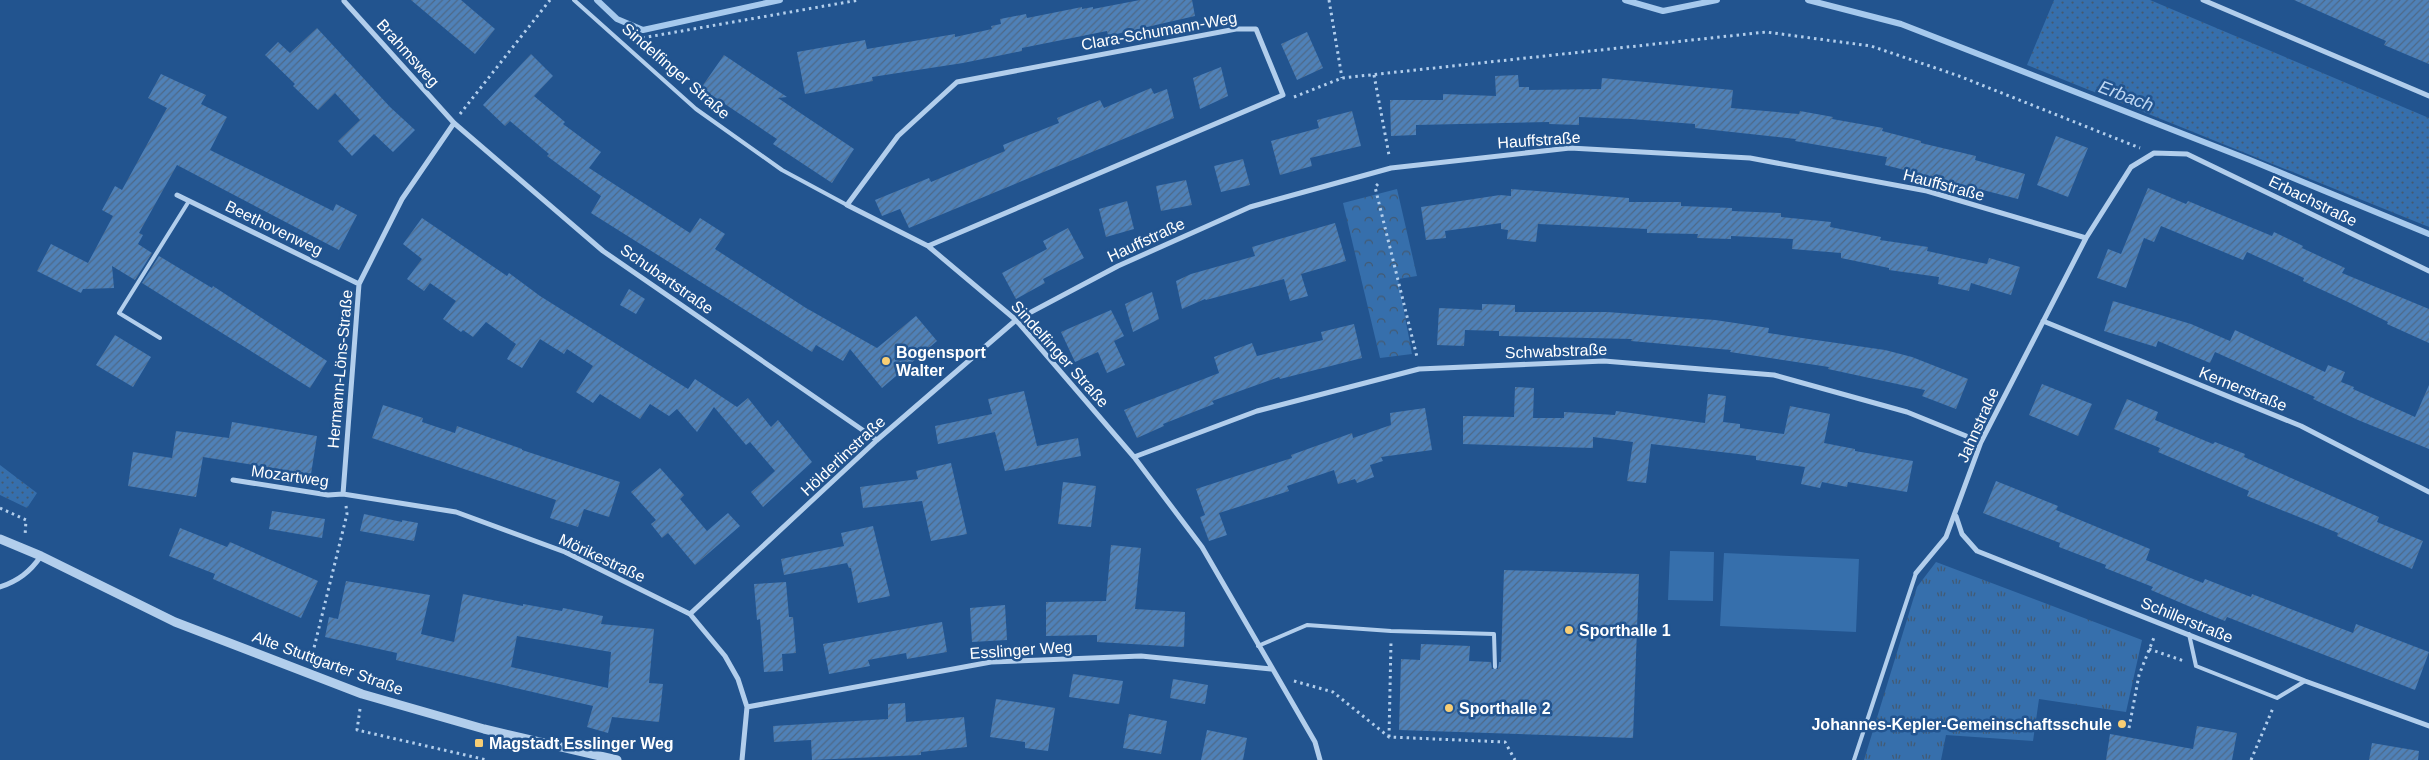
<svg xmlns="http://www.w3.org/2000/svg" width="2429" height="760" font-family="Arial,sans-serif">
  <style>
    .grass { fill: url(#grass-tufts) }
    .park { fill: url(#park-crowns) }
    .garden { fill: url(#garden-dots) }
    .pitch { fill: #366fac }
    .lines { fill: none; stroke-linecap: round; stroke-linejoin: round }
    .stream { stroke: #a6c9ed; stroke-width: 6 }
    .building { fill: url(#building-hatch); fill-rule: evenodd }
    .path { stroke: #b2ceec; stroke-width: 3; stroke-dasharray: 2.5 4; stroke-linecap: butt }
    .service { stroke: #b2ceec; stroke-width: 4 }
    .minor { stroke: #b2ceec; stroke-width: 5 }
    .tertiary { stroke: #b2ceec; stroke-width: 9 }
    .poi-dot { fill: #f8ce74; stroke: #22548f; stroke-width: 2 }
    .labels { text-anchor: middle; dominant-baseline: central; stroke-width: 5; stroke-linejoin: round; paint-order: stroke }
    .street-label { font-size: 16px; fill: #fff; stroke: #22548f }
    .poi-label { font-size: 16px; font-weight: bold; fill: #fff; stroke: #22548f; text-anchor: start }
    .water-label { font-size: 18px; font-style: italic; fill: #bed7f3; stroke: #22548f }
  </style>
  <defs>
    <pattern id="grass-tufts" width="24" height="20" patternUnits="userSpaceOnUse" patternTransform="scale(1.25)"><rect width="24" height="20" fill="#366fac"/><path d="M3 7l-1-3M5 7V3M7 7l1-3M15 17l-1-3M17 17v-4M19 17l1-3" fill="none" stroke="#435a72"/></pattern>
    <pattern id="park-crowns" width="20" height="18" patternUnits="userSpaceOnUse" patternTransform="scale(1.25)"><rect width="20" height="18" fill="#366fac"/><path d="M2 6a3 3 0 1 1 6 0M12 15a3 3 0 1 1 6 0" fill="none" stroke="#435a72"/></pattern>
    <pattern id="garden-dots" width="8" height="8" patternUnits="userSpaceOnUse" patternTransform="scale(1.25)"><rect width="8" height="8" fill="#366fac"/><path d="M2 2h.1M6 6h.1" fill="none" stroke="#435a72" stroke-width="1.8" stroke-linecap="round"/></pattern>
    <pattern id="building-hatch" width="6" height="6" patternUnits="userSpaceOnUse" patternTransform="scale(1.25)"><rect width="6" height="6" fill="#4f81b8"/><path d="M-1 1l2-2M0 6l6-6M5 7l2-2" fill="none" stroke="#4e6987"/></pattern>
  </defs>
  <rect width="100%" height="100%" fill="#22548f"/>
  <path class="grass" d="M1936,562L2142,640L2126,712L2039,699L2033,741L1946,735L1941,760H1864L1917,587Z"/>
  <path class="park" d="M1397,189L1417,276L1398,279L1412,354L1380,358L1343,203Z"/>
  <path class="garden" d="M2054,0H2150L2429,118V227L2027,65Z
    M0,465L37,493L27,508L0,495Z"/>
  <path class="pitch" d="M1670,551L1714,552L1713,601L1668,600Z
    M1724,553L1859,559L1856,632L1720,626Z"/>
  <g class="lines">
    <path class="stream" d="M597,0L617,19L643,30L780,0
      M1625,0L1663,11L1717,0
      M1808,0L1901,24L2250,160L2429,234"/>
  </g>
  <path class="building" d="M411,0H461L495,29L475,54Z
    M1140,0H1192L1195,16L1108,36L1107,31L1022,48V51L963,63L872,77L873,81L805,94L797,52L865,40L867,49L955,34V37L992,29L991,26L1001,24L1000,19L1026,14L1027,18L1082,7V9L1093,7V9Z
    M2294,0H2429V64L2384,45L2386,41Z
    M317,28L390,107L415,130L393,152L374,134L352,156L338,141L360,120L335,93L318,110L293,86L295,84L265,55L278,42L290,53Z
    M1307,32L1323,68L1297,80L1281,44Z
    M531,54L553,76L534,96L565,122L563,124L601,152L589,168L690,233L700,218L725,234L715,249L806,308L877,348L916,316L937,341L882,388L850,349L843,361L816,345L812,352L591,213L601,196L547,156L549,154L510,121L505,126L483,105Z
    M724,55L787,97L778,98L854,149L832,183L773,144L777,139L701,88Z
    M1221,67L1228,96L1200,109L1193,78Z
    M161,74L206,95L201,104L227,117L210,150L333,211L336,204L357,215L339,250L177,165L139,233L143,235L138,244L152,253L135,280L112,266L114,288L83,289L81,293L37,271L51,244L88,263L113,216L102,210L115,186L122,190L167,108L148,98Z
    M1518,75L1519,87H1529V90L1601,89L1602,78L1733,90L1731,108L1799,114L1800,111L1833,117L1832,119L1883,128L1882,131L1921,141V143L1976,156L1975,160L2025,174L2018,199L1885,165L1887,157L1795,141L1796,139L1695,128V124L1631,119L1579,117V125L1549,124V122L1416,125V135L1391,136L1390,100H1443V94L1496,96L1495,76Z
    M1151,88L1154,94L1167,89L1174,118L909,228L900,209L882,216L875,200L929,178L931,182L1005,151L1003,145L1059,123L1057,118L1100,100L1104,108Z
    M1352,111L1361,146L1310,158L1312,166L1280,175L1271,141L1319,128L1317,120Z
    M2056,136L2088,148L2068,197L2037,185Z
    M1243,159L1250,185L1221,192L1214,166Z
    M1186,180L1192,205L1161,211L1156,186Z
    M2148,188L2186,204L2188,201L2272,236L2274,232L2303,246L2302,248L2345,268L2342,273L2429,309V343L2387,324L2388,322L2348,302L2303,281L2304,278L2247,252L2243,260L2161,226L2154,242L2144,238L2126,288L2097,278L2108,249L2121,254Z
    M1511,189L1629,198V202H1681V206L1732,208V211L1781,213V217L1831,222L1830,227L1881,237L1880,240L1928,247L1927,251L1987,264L1989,258L2020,267L2011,295L1971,283L1969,291L1938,284L1939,277L1889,270V268L1841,258V253L1792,249L1793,239L1731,236V239L1697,238L1698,234L1647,233V229L1538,224L1536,242L1507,239L1508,230L1501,229V223L1445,231L1446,238L1426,240L1421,207L1500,195L1511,196Z
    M1127,201L1134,229L1106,237L1099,209Z
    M422,218L507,276L509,273L540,296L688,389L695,379L737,407L748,398L771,427L778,420L812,462L763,507L751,492L775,471L750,442L746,445L714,407L697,432L677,409L669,416L650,404L640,419L600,394L593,403L576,392L593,366L567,349L564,354L540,339L522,368L507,359L516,344L486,322L473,337L463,330L461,332L443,319L456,301L430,283L424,291L407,279L422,259L403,244Z
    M1335,223L1346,261L1301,274L1308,296L1290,301L1284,279L1206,300L1205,299L1182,309L1176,281L1191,274L1255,256L1252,247Z
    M1068,228L1084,258L1043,279L1045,283L1016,299L1002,273L1047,249L1043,241Z
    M159,256L212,288L213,286L327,361L310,388L142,283Z
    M629,289L645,299L636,314L620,305Z
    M1152,292L1159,319L1133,332L1125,304Z
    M2113,301L2191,324L2230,341L2235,330L2325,372L2328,365L2345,372L2341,382L2354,387L2353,389L2415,417L2429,385V449L2358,420L2313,399L2315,397L2215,352L2210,363L2158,341L2156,347L2104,331Z
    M1482,304L1515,305V312H1607L1715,320L1769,328L1768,333L1885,350L1912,357L1968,379L1956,409L1922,396L1925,390L1828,369L1829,367L1730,352L1731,350L1631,341L1632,339L1499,336V331L1465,330L1464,346L1437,345L1439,308L1482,310Z
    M1111,310L1124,336L1114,341L1125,365L1107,373L1098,352L1075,362L1061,332Z
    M1354,324L1362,358L1280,379L1279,377L1212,401L1214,404L1163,424L1164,426L1137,438L1124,410L1219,373L1214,357L1252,343L1257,356L1323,340L1321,332Z
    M115,335L151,357L133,387L96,365Z
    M2042,384L2092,404L2078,436L2029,415Z
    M1515,387L1534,388L1533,418H1564V412L1615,415L1616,411L1705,423L1708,394L1726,396L1723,422L1740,424V428L1784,434L1790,406L1830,414L1824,443L1855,449V451L1913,461L1907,492L1848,482L1847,487L1822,482L1820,488L1801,484L1805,467L1756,460V456L1651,444L1646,483L1627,481L1633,442L1593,437V448L1463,444V416L1514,417Z
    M1024,391L1037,446L1078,438L1081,456L1005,471L995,432L938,444L935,426L992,414L988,399Z
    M2127,399L2158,412L2155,420L2213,444L2215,442L2245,454L2244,457L2379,517L2377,522L2423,541L2412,569L2337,536L2338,533L2247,496L2249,491L2158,452L2160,448L2114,429Z
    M383,405L423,418L422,422L455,433L457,426L522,449V450L620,482L609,517L584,509L578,527L550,518L556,500L372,438Z
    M1425,408L1432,450L1381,457L1383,461L1370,465L1374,477L1357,483L1355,479L1338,484L1334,470L1287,486L1289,491L1219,513L1227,535L1209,541L1200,517L1205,515L1196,489L1292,458L1291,455L1352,433L1353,438L1391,425L1390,413Z
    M232,422L317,436L311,474L203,457L196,497L128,486L133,452L172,458L176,431L229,438Z
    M951,463L967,534L931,541L922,501L863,508L860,487L918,479L916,471Z
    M660,468L684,495L680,499L707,531L728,513L740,526L695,565L668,533L662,538L651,524L656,520L631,492Z
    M1996,481L2058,506L2056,510L2150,549L2146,560L2203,583L2205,579L2251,597L2252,594L2353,633L2356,624L2429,652L2415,690L2227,617L2225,621L2193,608L2151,590L2153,587L2105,568L2106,565L2059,547L2060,543L1983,513Z
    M1063,482L1096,486L1091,527L1058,524Z
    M272,511L325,519L322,538L269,529Z
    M364,514L402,522V520L418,523L414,541L360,531Z
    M873,526L890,596L858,603L851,568H849L847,563L784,575L781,559L844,546L841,533Z
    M180,528L227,547L230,542L318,581L301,618L213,579L215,574L169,556Z
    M1111,545L1141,548L1135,609L1185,612L1184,647L1097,642V635L1046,636V602L1106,601Z
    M1504,570L1639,574L1633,738L1399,730L1401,659L1420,660L1421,644L1470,646L1469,661L1491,662L1492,669H1498L1499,662H1501Z
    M346,581L430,595L421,634L454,642L463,594L523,606V604L562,611L563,608L603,616L601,624L654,629L649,683L663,684L659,722L612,717L608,733L587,727L593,706L396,660L397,653L325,637L329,617L338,619ZM517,636L611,652L608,688L511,667Z
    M786,582L789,617H793L796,653L782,654L783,671L764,672L760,619L757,620L754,584Z
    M1005,605L1007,640L972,642L970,608Z
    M942,622L947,652L907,659L906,653L868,660L870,666L829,674L823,644Z
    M1073,674L1123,681L1119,704L1069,697Z
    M1173,679L1208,685L1205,704L1170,698Z
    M996,699L1055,708L1048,751L1025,748V742L990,737Z
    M905,703L906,722L964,717L967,747L921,752V755L812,760L811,740L774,742L773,726L888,719V704Z
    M1129,714L1167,721L1161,754L1123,748Z
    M2197,726L2237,733L2232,760H2106L2110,734L2193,749Z
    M1207,730L1247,738L1243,760H1201Z
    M2372,743L2419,751L2418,760H2369Z"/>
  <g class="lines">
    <path class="path" d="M1329,0L1342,78
      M636,39L859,0
      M1374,75L1389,155
      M1294,97L1342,78L1766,32L1871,46L1959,76L2140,148
      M460,114L550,0
      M1378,184L1375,187L1417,357
      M0,508L26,520L25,536
      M2149,649L2184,661
      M311,660L347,514L346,506
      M1294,681L1333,692L1389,737L1505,742L1515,760
      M360,709L357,730L487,760
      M2129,728L2139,675L2155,635
      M1389,737L1391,642
      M2251,760L2273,708"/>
    <path class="service" d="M574,0L696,109L782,170L847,205
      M160,338L119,313L189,201
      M2189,634L2196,666L2277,698L2305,681
      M1258,646L1307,625L1391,631L1494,634L1495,667
      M1854,760L1916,573"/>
    <path class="minor" d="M2203,0L2429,96
      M344,1L454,123L603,251L877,440
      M177,195L359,284
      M928,246L1283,95L1256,29H1236L957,82L898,136L847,205L928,246L1016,320L1134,457L1202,547L1315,742L1320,760
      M2043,321L2301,426L2429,492
      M1134,457L1257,411L1419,369L1604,361L1774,375L1907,412L1981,442
      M233,480L328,495L343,494L456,512L565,552L690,614L725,656L738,679L747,707L742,760
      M343,494L359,284L402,199L454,123
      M1956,516L1962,534L1977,551L2305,681L2429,726
      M1916,573L1946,537L1981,442L2086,238L2131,167L2154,153L2187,154L2429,271
      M0,587C18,581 30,572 41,556
      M690,614L877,440L1016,320L1118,266L1250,207L1391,168L1570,148L1750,158L1927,191L2086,238
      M747,707L991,662L1141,656L1271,669"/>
    <path class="tertiary" d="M0,539L41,556L175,622L362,694L484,729L617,760"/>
  </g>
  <g class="poi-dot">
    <circle cx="886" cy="361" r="5"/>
    <circle cx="1569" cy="630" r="5"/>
    <circle cx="1449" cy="708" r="5"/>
    <circle cx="2122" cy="724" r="5"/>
    <rect x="474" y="738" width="10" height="10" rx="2.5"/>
  </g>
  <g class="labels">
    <g class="street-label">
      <text transform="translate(1159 31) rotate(-10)">Clara-Schumann-Weg</text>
      <text transform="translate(408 53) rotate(48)">Brahmsweg</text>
      <text transform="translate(676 71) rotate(41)">Sindelfinger Straße</text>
      <text transform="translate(1539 140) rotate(-4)">Hauffstraße</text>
      <text transform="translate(1944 185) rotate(15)">Hauffstraße</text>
      <text transform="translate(2313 201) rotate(26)">Erbachstraße</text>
      <text transform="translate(274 228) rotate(26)">Beethovenweg</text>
      <text transform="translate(1146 240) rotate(-25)">Hauffstraße</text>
      <text transform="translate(667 279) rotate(35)">Schubartstraße</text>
      <text transform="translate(1556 351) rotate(-2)">Schwabstraße</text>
      <text transform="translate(1060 354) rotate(48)">Sindelfinger Straße</text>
      <text transform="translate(340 369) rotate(-85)">Hermann-Löns-Straße</text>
      <text transform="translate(2243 389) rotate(22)">Kernerstraße</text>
      <text transform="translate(1978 425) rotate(-66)">Jahnstraße</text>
      <text transform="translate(843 456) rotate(-43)">Hölderlinstraße</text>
      <text transform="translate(290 476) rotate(8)">Mozartweg</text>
      <text transform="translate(602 558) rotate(25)">Mörikestraße</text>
      <text transform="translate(2187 620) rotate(22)">Schillerstraße</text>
      <text transform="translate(1021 650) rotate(-4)">Esslinger Weg</text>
      <text transform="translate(328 663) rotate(20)">Alte Stuttgarter Straße</text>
    </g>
    <g class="poi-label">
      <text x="896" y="352">Bogensport<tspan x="896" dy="18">Walter</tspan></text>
      <text x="1579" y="630">Sporthalle 1</text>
      <text x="1459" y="708">Sporthalle 2</text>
      <text x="2112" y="724" text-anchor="end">Johannes-Kepler-Gemeinschaftsschule</text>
      <text x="489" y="743">Magstadt Esslinger Weg</text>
    </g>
    <g class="water-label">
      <text transform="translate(2126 96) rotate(21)">Erbach</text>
    </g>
  </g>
</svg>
